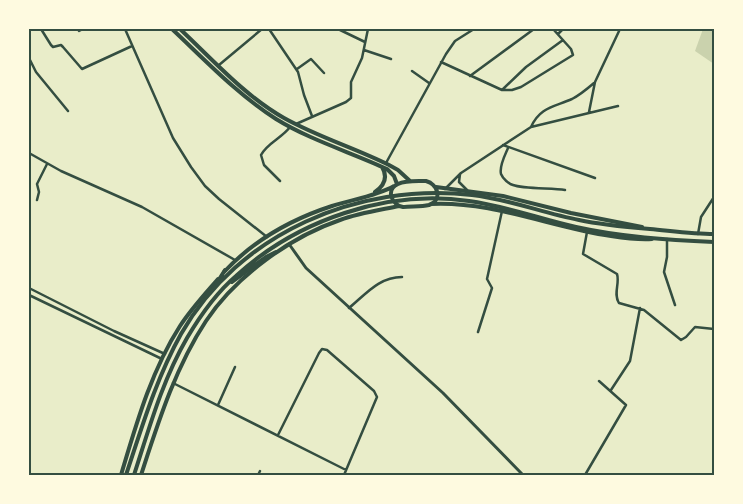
<svg xmlns="http://www.w3.org/2000/svg" width="743" height="504" font-family="'Asap Condensed',sans-serif">
  <style>
    .green { fill: #cad2ad }
    .lines { fill: none; stroke-linecap: round; stroke-linejoin: round }
    .minor { stroke: #344e41; stroke-width: 2.5 }
    .tertiary { stroke: #344e41; stroke-width: 3 }
    .primary { stroke: #344e41; stroke-width: 4 }
    .trunk { stroke: #344e41; stroke-width: 4 }
    .neatline { fill: none; stroke: #344e41; stroke-width: 2 }
  </style>
  <rect width="100%" height="100%" fill="#e9edc9"/>
  <path class="green" d="M703,29H714V64L695,51Z"/>
  <g class="lines">
    <path class="minor" d="M41,29L51,45L53,47L61,45L63,47L82,69L132,46
      M125,29L173,138L191,167L205,186L219,199L267,237
      M269,29L298,72L304,95L312,116
      M338,29L365,42
      M79,31L83,29
      M558,34L563,29
      M364,50L391,59
      M29,58L36,72L68,111
      M441,62L502,90H512L521,87L573,55L571,49L553,29
      M219,65L262,29
      M297,69L311,59L324,73
      M412,71L429,83
      M470,76L534,29
      M502,90L526,67L563,40
      M589,112L595,82L620,29
      M296,124L346,102L351,98V82L362,58L368,29
      M531,127C540,107 554,107 572,99C580,95 587,89 594,83
      M503,145L595,178
      M508,148C505,155 499,166 501,174C503,179 509,184 513,185C523,189 552,188 565,190
      M29,153L61,171L142,207L235,260
      M386,163L446,54L455,41L474,29
      M460,174L459,182L467,190
      M280,181L264,165L261,155C267,143 282,138 290,127
      M445,189L461,173L531,127L618,106
      M37,200L39,192L37,184L47,164
      M587,232L583,254L617,274C620,283 613,294 619,303L644,310L681,340L686,337L695,327L714,329
      M698,234L701,217L714,197
      M667,239V257L664,272L675,305
      M29,288L114,331L165,354
      M29,295L162,359
      M349,308C366,294 379,277 402,277
      M478,332L492,288L487,279L502,211
      M714,355V369
      M173,383L346,470
      M611,390L630,361L640,308
      M218,405L235,367
      M278,435L319,353L322,349L327,350L374,391L377,397L344,475
      M258,475L260,471
      M585,475L626,405L599,381"/>
    <path class="tertiary" d="M289,244L306,268L443,393L523,475"/>
    <path class="primary" d="M172,29C205,60 237,94 276,119C310,140 350,152 387,169L394,176L397,184
      M180,29C213,60 245,96 284,118C318,137 355,148 389,165L398,170L410,181
      M426,181C438,184 443,200 429,205C421,207 411,206 403,207C392,205 385,190 398,184C406,180 418,181 426,181Z
      M436,187L503,196L571,213L642,227
      M375,192C385,185 388,177 382,167
      M431,204C493,201 550,227 611,236C624,238 639,240 652,239
      M224,272C253,241 292,219 332,206C350,200 377,196 394,186
      M121,475C136,425 151,371 180,326C191,309 205,294 218,279
      M141,475C158,423 175,368 206,321C235,277 290,237 340,220C359,213 380,210 399,206"/>
    <path class="trunk" d="M232,282L266,257L276,252
      M213,289L225,270
      M126,475C142,427 156,379 181,334C239,233 358,182 472,195C508,199 543,213 579,220C602,225 626,227 650,229C672,231 693,234 714,234
      M134,475C149,429 162,381 187,338C200,316 216,293 236,276C297,220 387,189 469,201C506,206 540,219 576,227C621,237 668,240 714,242"/>
  </g>
  <rect width="743" height="504" fill="none" stroke="#fefae0" stroke-width="60"/>
  <rect x="30" y="30" width="683" height="444" class="neatline"/>
</svg>
